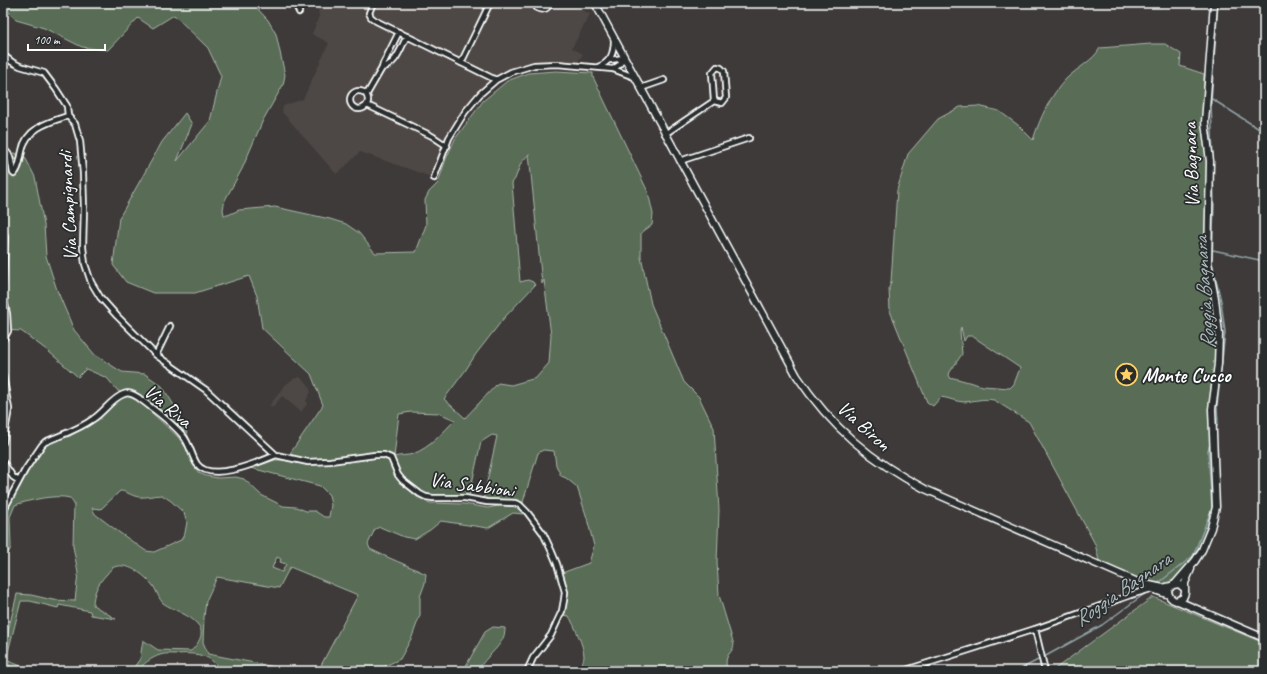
<svg xmlns="http://www.w3.org/2000/svg" width="1267" height="674" font-family="Caveat,sans-serif">
  <style>
    .built { fill: #4e4744 }
    .green { fill: #586c56; stroke: #acb6aa; fill-rule: evenodd }
    .lines { fill: none; stroke-linecap: round; stroke-linejoin: round }
    .stream { stroke: #93a4a7; stroke-width: 1.5 }
    .minor-casing { stroke: #fff; stroke-width: 8 }
    .tertiary-casing { stroke: #fff; stroke-width: 9 }
    .minor { stroke: #2a2d2e; stroke-width: 4.5 }
    .tertiary { stroke: #2a2d2e; stroke-width: 6 }
    .labels { text-anchor: middle; dominant-baseline: central; stroke-width: 3.5; stroke-linejoin: round; paint-order: stroke }
    .street-label { font-size: 20px; fill: #fff; stroke: #2a2d2e }
    .poi-label { font-size: 20px; font-weight: bold; fill: #fff; stroke: #2a2d2e; text-anchor: start }
    .water-label { font-size: 21px; font-style: italic; fill: #aebbbd; stroke: #2a2d2e }
  </style>
  <rect width="100%" height="100%" fill="#3d3a39"/>
  <filter id="ink" filterUnits="userSpaceOnUse"><feTurbulence type="fractalNoise" baseFrequency=".025" numOctaves="2"/><feDisplacementMap in="SourceGraphic" scale="8" xChannelSelector="R" yChannelSelector="G"/><feConvolveMatrix kernelMatrix="1 2 1 2 8 2 1 2 1" color-interpolation-filters="sRGB"/></filter>
  <g filter="url(#ink)">
    <path class="built" d="M317,3H569L590,14L572,48L583,54L576,65L544,64L511,72L480,94L454,128L434,178L360,152L345,167L336,174L282,112L283,106L303,99L329,43L312,34L319,16Z
      M300,377L308,384L311,392L306,401L308,403L301,412L282,396L272,408L270,405L284,386L293,379Z"/>
    <path class="green" d="M3,3H252L268,20L276,34L285,75L283,85L263,120L242,169L225,200L223,209L224,215H228L239,210L275,207L330,219L346,224L359,233L375,253L416,252L426,225L425,200L429,192L438,183L446,159L455,139L483,101L507,81L528,73L556,71L593,73V77L648,192L653,214L652,225L641,233V257L651,304L684,382L699,397L714,428L719,510L717,562L719,595L734,645C733,649 732,650 729,654C725,659 726,665 727,671H581C580,665 584,661 584,656C584,646 574,625 569,616L563,615L567,595L562,573L589,563L594,546L587,518L577,487L566,478L561,476L556,465L554,451L543,450L538,453L523,502L524,505L511,500H483L497,436L492,435L481,442L469,497L462,495H427L413,486L400,474L394,457C384,452 374,454 363,456C341,458 309,465 289,455L323,405L311,374L262,328L257,296L249,276L195,293H153L126,282L113,265L119,218L162,142L185,113L192,124L177,161L210,121L221,76L208,48L174,15L153,28L138,18L108,50L82,47L44,28L16,20L3,6ZM529,154L542,284L544,280L551,335L549,363L536,378L511,385L498,383L465,418L444,399L465,371L476,354L504,318L535,285L533,282L528,280L520,282L512,183L515,179L521,163ZM411,412L439,413L455,420C442,433 431,447 413,454C407,456 400,455 394,457L399,414Z
      M1151,44H1165L1181,54L1180,66L1204,74V105L1202,126L1207,163L1204,258L1213,310L1217,347L1210,408L1213,506L1208,526L1197,552L1174,580L1162,584L1145,581L1099,561L1095,544L1029,422L994,400C984,398 974,401 964,402C957,402 949,398 941,397L933,406L927,402L890,311L889,288L891,282L897,190L908,154L938,119L960,107L978,106L999,111L1018,125L1033,140C1040,118 1050,96 1066,79C1077,68 1093,61 1100,48ZM961,327L964,341L967,336H972L1020,368L1014,384L1010,388L983,386L954,378L951,379L949,375L950,372L962,354L960,331Z
      M3,153H15L26,159L35,177L44,225L46,256L57,290L74,330L95,355L122,372L145,374L162,386L177,410L202,468L197,463L184,437L139,398L118,391L107,378L86,369L78,377L48,351L21,331L3,330Z
      M126,396L132,397L140,402L178,437L186,448L193,465L199,473L206,476L218,478L236,477L244,479L261,495L283,506L296,507L306,511H315L324,517H329L331,505L329,495L320,486L251,468L275,460H283L303,464L314,465L374,458L388,459L397,477L404,485L417,497L430,503L464,504L488,508L503,505L516,507L523,514L513,513L488,528L441,521L430,530L415,539L404,537L380,527L375,529L368,544L370,549C388,558 407,565 426,574L425,583L420,597V615L412,637L400,659L385,666L379,671H318L358,595L290,567L279,588L217,577L206,601L204,617L203,642L208,654L296,671H219C213,653 192,653 176,654C171,654 165,653 160,655C151,658 143,664 137,671H131L140,659L143,640L158,650L191,651C197,645 205,635 199,626C191,615 173,610 163,603C159,599 157,592 154,587C146,576 127,560 112,568C110,570 108,573 106,575C98,583 93,594 93,605L116,619L91,615L90,611L59,605L58,608L30,601H21L6,660L26,668L55,671H24L3,663V652L17,594L31,595L53,600L75,601L78,573L73,546L74,504L70,498C55,494 30,500 15,505L10,517L11,547L9,552L3,555V516L29,470L44,447L50,443L70,436L98,419L121,398ZM120,491C127,491 131,496 139,497C146,498 154,495 162,495L171,501L184,513L187,522L185,533L181,540L154,552L146,551L120,533L95,514L92,508L101,509ZM277,557L281,559L280,562L286,564L282,572L272,568Z
      M1153,597L1264,643V671H1052Z
      M493,627L505,628C506,646 484,656 478,671H463L485,632Z"/>
    <g class="lines">
      <path class="stream" d="M1212,99L1264,132
        M1213,158L1211,103L1218,3
        M1213,166L1214,204L1212,263L1221,301L1225,332L1217,407L1218,422L1216,428
        M1213,250L1264,261
        M1156,585L1193,556L1212,508L1208,450L1211,441
        M1044,657L1102,625L1147,592
        M1017,671L1040,659"/>
      <defs>
        <path id="minor" d="M295,3L299,12
          M373,3L369,13L371,17L376,21L496,80
          M534,3L537,8C543,11 548,9 550,3
          M3,55L12,62L20,66L44,73L56,89L67,106L68,116
          M610,60L624,58
          M461,63L490,3
          M598,67C611,62 614,53 614,40
          M382,68C397,64 400,49 407,36
          M613,69L619,65L624,58
          M641,88L664,80
          M350 100a9 9 0 1 1 18 0a9 9 0 1 1-18 0Z
          M367,94L382,68L383,64L399,32
          M367,105L432,136L447,146
          M68,116L75,124L80,141L83,173L84,208L83,247L85,264L91,282L100,297L117,316L156,355L206,390L276,455L308,462L330,461L375,455H384L391,458L398,475L402,480L420,494L426,497L433,498H465L487,502L515,503L520,505L527,512L543,533L552,552L557,564L565,592L564,600L562,611L551,635L533,658L527,671
          M665,134L714,101L722,103L726,98L724,71L721,68L717,67L712,73L714,101
          M3,150C12,153 11,165 13,173L14,174C20,168 20,159 22,151C26,128 49,122 68,116
          M680,161L749,138
          M434,178L449,138L465,112L480,94L496,80L511,72L534,65L557,64L613,69L634,77
          M3,229L5,237L3,283
          M3,295L7,314L8,331L3,340
          M156,355L170,326
          M3,375L9,409L3,442
          M3,462L13,477L19,481
          M3,511L25,470L42,445L45,442C61,435 78,430 93,419C104,412 112,398 124,394C130,392 134,395 139,398C154,410 171,421 183,436C190,444 191,455 197,464C211,483 259,462 276,455
          M1035,629L1045,671
          M903,671L1035,629L1134,594L1151,589"/>
        <path id="tertiary" d="M595,3L797,376C831,427 871,461 925,489L1140,583L1163,588L1171,586
          M1175,584L1195,561L1202,550L1211,528L1216,507L1212,409L1218,364L1219,334L1215,299L1208,262L1210,161L1205,122L1214,3
          M1152,589L1169,595
          M1185,589L1179,584L1173,585L1168,590C1168,595 1170,599 1176,601L1183,598L1185,593V583L1191,569
          M1178,601L1264,638"/>
      </defs>
      <use href="#minor" class="minor-casing"/>
      <use href="#tertiary" class="tertiary-casing"/>
      <use href="#minor" class="minor"/>
      <use href="#tertiary" class="tertiary"/>
    </g>
  </g>
  <defs>
    <symbol id="sight-ring" viewBox="-11 -11 22 22"><circle r="9.5" fill="#2a2d2e" stroke="#ffd166" stroke-width="1.5"/><path d="M0-6L1.8-2.2L6-1.7L2.9 1.2L3.7 5.4L0 3.3L-3.7 5.4L-2.9 1.2L-6-1.7L-1.8-2.2Z" fill="#ffd166"/></symbol>
  </defs>
  <g fill-rule="evenodd">
    <use href="#sight-ring" x="1114" y="362" width="25" height="25"/>
  </g>
  <g class="labels">
    <g class="street-label">
      <text transform="translate(1191 165) rotate(-92)">Via Bagnara</text>
      <text transform="translate(68 206) rotate(-93)">Via Campignardi</text>
      <text transform="translate(168 406) rotate(40)">Via Riva</text>
      <text transform="translate(864 426) rotate(42)">Via Biron</text>
      <text transform="translate(472 485) rotate(8)">Via Sabbioni</text>
    </g>
    <g class="poi-label">
      <text x="1142" y="375">Monte Cucco</text>
    </g>
    <g class="water-label">
      <text transform="translate(1204 293) rotate(-94)">Roggia Bagnara</text>
      <text transform="translate(1122 589) rotate(-35)">Roggia Bagnara</text>
    </g>
  </g>
  <rect width="1267" height="674" fill="none" stroke="#2a2d2e" stroke-width="16"/>
  <rect x="8" y="8" width="1251" height="658" fill="none" stroke="#fff" stroke-width="1.5" filter="url(#ink)"/>
  <path d="M28 44v6h77v-6" fill="none" stroke="#ffffff" stroke-width="2"/>
  <text x="34" y="44" font-size="12" fill="#ffffff" stroke="#2a2d2e" stroke-width="3" paint-order="stroke">100 m</text>
</svg>
